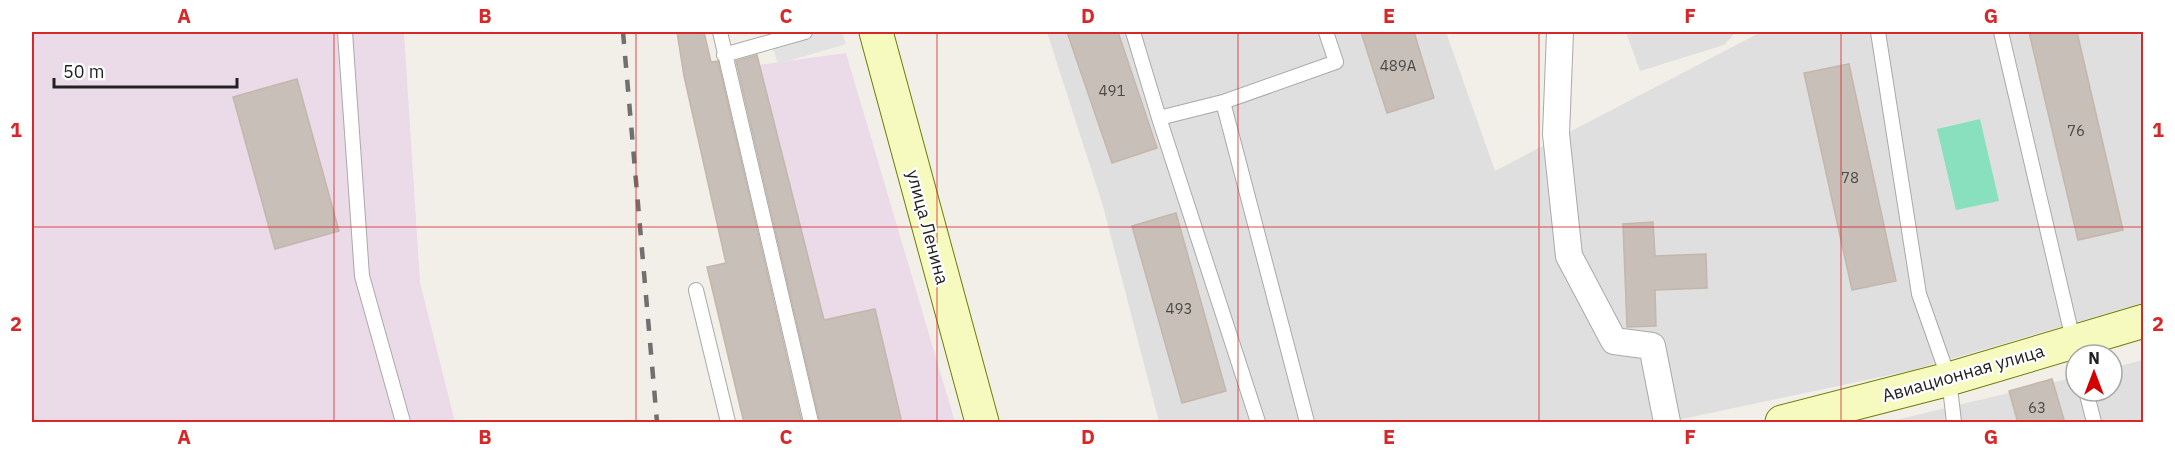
<svg xmlns="http://www.w3.org/2000/svg" width="2175" height="454" font-family="'IBM Plex Sans',sans-serif">
  <style>
    .residential { fill: #e0dfdf }
    .industrial { fill: #ebdbe8 }
    .pitch { fill: #88e0be }
    .parking { fill: #e2e2e2 }
    .building { fill: #c7bfb8; stroke: #c4b6ab; stroke-width: 1.5 }
    .lines { fill: none; stroke-linecap: round; stroke-linejoin: round }
    .lane-casing { stroke: #a9a9a9; stroke-width: 16 }
    .street-casing { stroke: #a9a9a9; stroke-width: 28 }
    .secondary-casing { stroke: #707d05; stroke-width: 35 }
    .lane { stroke: #fff; stroke-width: 14 }
    .street { stroke: #fff; stroke-width: 26 }
    .secondary { stroke: #f7fabf; stroke-width: 33 }
    .rail { stroke: #707070; stroke-width: 4.5; stroke-dasharray: 12 12; stroke-linecap: butt }
    .grid { fill: none; stroke: #d62828; stroke-width: 1.5; stroke-opacity: 0.55 }
    .labels { text-anchor: middle; dominant-baseline: central; stroke-width: 4.5; stroke-linejoin: round; paint-order: stroke }
    .number-label { font-size: 15px; fill: #4b4948 }
    .street-label { font-size: 18px; fill: #222; stroke: #fff }
    .neatline { fill: none; stroke: #d62828; stroke-width: 2 }
    .grid-label { font-size: 20px; text-anchor: middle; font-weight: bold; fill: #d62828 }
  </style>
  <rect width="100%" height="100%" fill="#f2efe9"/>
  <path class="residential" d="M1047,32H1446L1495,171L1761,32H2143V303L1913,370L1668,422H1159L1103,206Z
    M1626,32H1736L1724,45L1640,71Z
    M2143,360V422H1887L2076,377V391H2112V368Z"/>
  <path class="industrial" d="M32,32H404L420,282L455,422H32Z
    M846,53L955,422H850L759,65Z"/>
  <path class="pitch" d="M1980,119L1999,201L1956,210L1937,129Z"/>
  <path class="parking" d="M768,32H842L846,44L778,64Z"/>
  <path class="building" d="M677,32H704L711,62L718,61L802,423H744L707,267L726,263L684,76Z
    M1067,32H1118L1157,148L1112,163Z
    M1361,32H1414L1434,98L1387,113Z
    M2029,32H2077L2123,230L2078,240Z
    M757,55L824,320L875,309L902,423H820L736,61Z
    M1849,64L1896,281L1852,290L1804,73Z
    M297,79L339,231L275,249L233,97Z
    M1176,213L1226,391L1182,403L1132,226Z
    M1653,222L1655,256L1706,254L1707,288L1655,290L1656,326L1627,327L1623,224Z
    M2052,379L2065,423H2018L2009,391Z"/>
  <g class="lines">
    <defs>
      <path id="lane" d="M345,32L362,276L403,422
        M720,32L811,422
        M1133,32L1159,118
        M1878,32L1919,294L1949,379L1954,422
        M2001,32L2074,344
        M724,55L805,32
        M1223,102L1159,118L1258,422
        M696,290L728,422
        M2086,391L2094,422
        M1307,422L1223,102L1336,62L1326,32"/>
      <path id="street" d="M1560,32L1556,134L1569,256L1614,341L1652,346L1667,422"/>
      <path id="secondary" d="M876,32L982,422
        M1782,422L1949,379L2144,321"/>
    </defs>
    <use href="#lane" class="lane-casing"/>
    <use href="#street" class="street-casing"/>
    <use href="#secondary" class="secondary-casing"/>
    <use href="#lane" class="lane"/>
    <use href="#street" class="street"/>
    <use href="#secondary" class="secondary"/>
    <path class="rail" d="M623,32L657,422"/>
  </g>
  <path class="grid" d="M334,32V422M636,32V422M937,32V422M1238,32V422M1539,32V422M1841,32V422M32,227H2144"/>
  <g class="labels">
    <g class="number-label">
      <text x="1398" y="65">489А</text>
      <text x="1112" y="90">491</text>
      <text x="2076" y="130">76</text>
      <text x="1850" y="177">78</text>
      <text x="1179" y="308">493</text>
      <text x="2037" y="407">63</text>
    </g>
    <g class="street-label">
      <text transform="translate(928 227) rotate(75)">улица Ленина</text>
      <text transform="translate(1963 373) rotate(-16)">Авиационная улица</text>
    </g>
  </g>
  <rect width="2175" height="454" fill="none" stroke="#ffffff" stroke-width="66"/>
  <g transform="translate(2094 373)"><circle r="28" fill="#ffffff" stroke="#a7a7a7" stroke-width="1.5"/>
  <path d="M0-4.5L10 22L0 15L-10 22Z" fill="#d40000"/>
  <text y="-9" font-size="16" font-weight="bold" text-anchor="middle" fill="#222222">N</text>
  </g>
  <path d="M54 78v9h183v-9" fill="none" stroke="#222222" stroke-width="3"/>
  <text x="63" y="78" font-size="18" fill="#222222" stroke="#ffffff" stroke-width="4.5" paint-order="stroke">50 m</text>
  <rect x="33" y="33" width="2109" height="388" class="neatline"/>
  <g class="grid-label">
    <text x="184" y="23">A</text>
    <text x="485" y="23">B</text>
    <text x="786" y="23">C</text>
    <text x="1088" y="23">D</text>
    <text x="1389" y="23">E</text>
    <text x="1690" y="23">F</text>
    <text x="1991" y="23">G</text>
    <text x="16" y="137">1</text>
    <text x="2158" y="137">1</text>
    <text x="16" y="331">2</text>
    <text x="2158" y="331">2</text>
    <text x="184" y="444">A</text>
    <text x="485" y="444">B</text>
    <text x="786" y="444">C</text>
    <text x="1088" y="444">D</text>
    <text x="1389" y="444">E</text>
    <text x="1690" y="444">F</text>
    <text x="1991" y="444">G</text>
  </g>
</svg>
